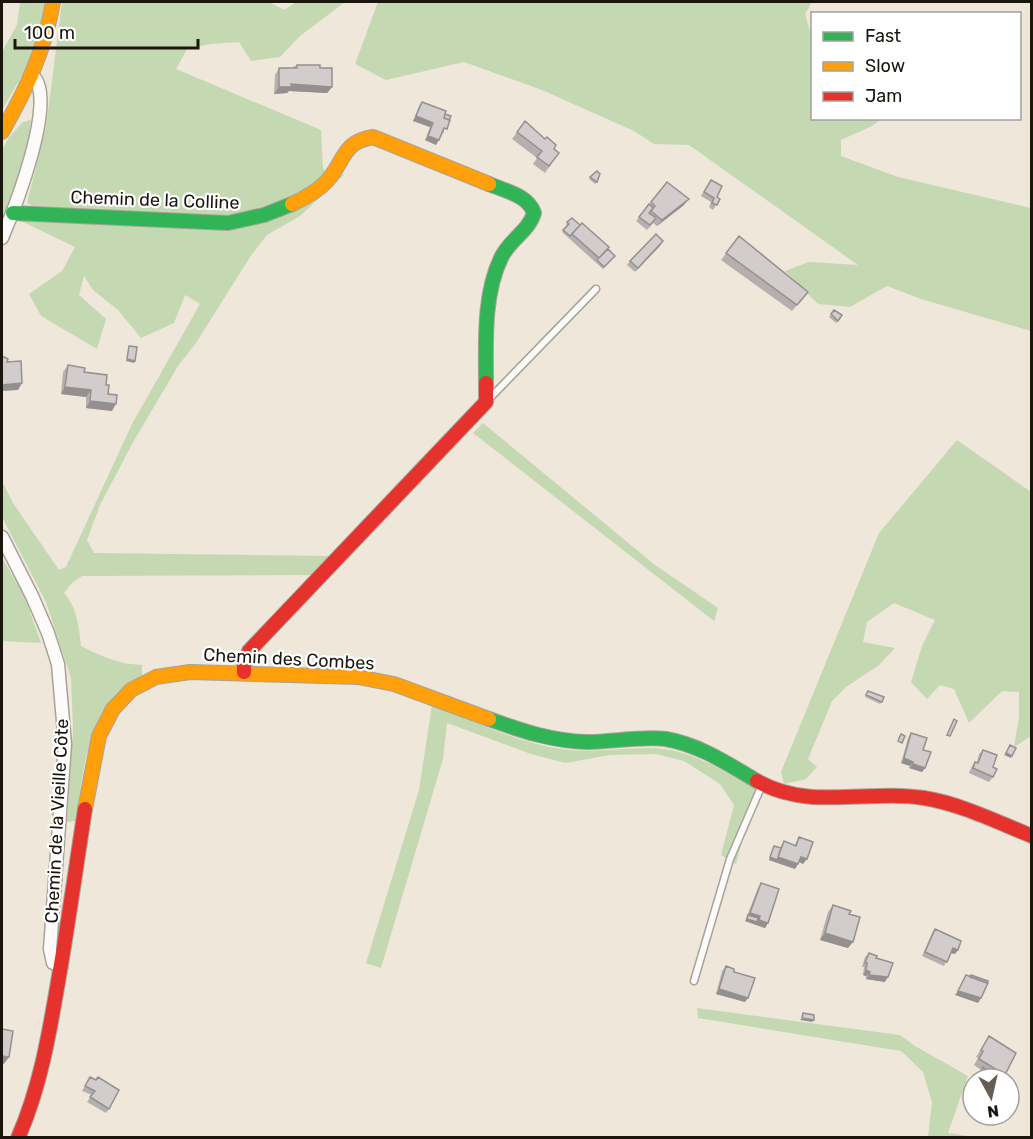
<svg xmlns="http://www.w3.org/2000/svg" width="1033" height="1139" font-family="Rubik,sans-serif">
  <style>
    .green { fill: #c4d9b1 }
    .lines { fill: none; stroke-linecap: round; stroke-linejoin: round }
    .lane-casing { stroke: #a9a299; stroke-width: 9 }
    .street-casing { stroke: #a9a299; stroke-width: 15 }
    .fast-casing { stroke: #a9a299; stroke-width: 16 }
    .slow-casing { stroke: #a9a299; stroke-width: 16 }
    .jam-casing { stroke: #a9a299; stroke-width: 16 }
    .lane { stroke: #fdfbf9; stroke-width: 6 }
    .street { stroke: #fdfbf9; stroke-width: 12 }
    .fast { stroke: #30b455; stroke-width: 14 }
    .slow { stroke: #ff9f0a; stroke-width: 14 }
    .jam { stroke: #e5322d; stroke-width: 14 }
    .wall { fill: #b5b0af }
    .shaded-wall { fill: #93908f }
    .building { fill: #d2cdcc; stroke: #93908f; stroke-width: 1.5 }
    .labels { text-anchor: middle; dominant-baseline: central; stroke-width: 4.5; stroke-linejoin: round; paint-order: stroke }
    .street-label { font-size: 18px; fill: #1a150d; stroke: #fff }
  </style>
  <rect width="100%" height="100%" fill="#efe7da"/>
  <path class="green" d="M20,2H46L42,28L33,56L2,110V52L17,25Z
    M62,2H269L284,10L296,2H345L300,36L280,57L251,61L239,42L210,44L187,49L176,69L321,130L323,168L326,173L303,194L226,220L41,210L27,203L46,127Z
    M378,2H812L805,14L810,31L812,34V118L881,119L872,126L841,140V156L898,177L1031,208V331L921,299L887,286L850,307L818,304L785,271L809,262L858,265L689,145L654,144L634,131L542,90L464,62L386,80L355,64Z
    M31,120L26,159L2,226V150L9,137L23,122Z
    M339,171L344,175L300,216L267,235L250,257L196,343L178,366L132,444L100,505L87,540L94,553L332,556L314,575L82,576L72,583L64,593C77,608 79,626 81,646C103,657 118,664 142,665V676C134,681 125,685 119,691C86,722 82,779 76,821L67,822L73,730L71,678L46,602L2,517V481L13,503L59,570L66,567L132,424L200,304L185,295L174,323L141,338L118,310L93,290L84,276L79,295L106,319L97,349L41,316L29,294L62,271L75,247L21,221L244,227Z
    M483,423L655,565L718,608L714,621L473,433Z
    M957,440L1031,492V736L1014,747L1019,717V692L1002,691L969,723L954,689L940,685L927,699L911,682L922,646L935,620L894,603L867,622L863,642L895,648L878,666L846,687L832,701L808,759L817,767L806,779L784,784L781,772L879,533Z
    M2,558L24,595L41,643L2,641Z
    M432,705C474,721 517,743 562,749C590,753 620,748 649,748C690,748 724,771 758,791L753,801L736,864L721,855L734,805L720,784L684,761L656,754L610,755L565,763L531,754L447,723L443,759L381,968L366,963L419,790Z
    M697,1008L900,1035L915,1046L968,1076L948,1133L975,1137H928L932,1102L923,1072L901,1051L698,1018Z"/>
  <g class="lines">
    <defs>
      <path id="lane" d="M490,398L596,289
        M694,981L730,859L762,785"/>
      <path id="street" d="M2,238C14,210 58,99 33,76
        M2,537L32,596L48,633L58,664L65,744L50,949L53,963L61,967"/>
      <path id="fast" d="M13,213L228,223L264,215L292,204
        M486,383C486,344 483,295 501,258C509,240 529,231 534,213C528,195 505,191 489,184
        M489,719C522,731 552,741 587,742C611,742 643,736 666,739C700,745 728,764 757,781"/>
      <path id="slow" d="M2,132C26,90 45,50 53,2
        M292,204C305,198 318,191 327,181C345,161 342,142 373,137L489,184
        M85,809L99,736L113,709L131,690L156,677L190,672L358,677L394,684L489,719"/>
      <path id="jam" d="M244,672V665L249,651L486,402V383
        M757,781C810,811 868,789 924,798C961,804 997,822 1032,836
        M18,1138C40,1088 49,1035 58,982C68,925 76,867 85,809"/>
    </defs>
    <use href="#lane" class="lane-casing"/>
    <use href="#street" class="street-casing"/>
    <use href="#fast" class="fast-casing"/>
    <use href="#slow" class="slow-casing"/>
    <use href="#jam" class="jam-casing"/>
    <use href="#lane" class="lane"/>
    <use href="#street" class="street"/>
    <use href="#fast" class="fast"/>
    <use href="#slow" class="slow"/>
    <use href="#jam" class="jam"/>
  </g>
  <path class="wall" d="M294,66L320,68L332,87L327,93L289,91L287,93L274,94L275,75L279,68H293Z
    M422,102L445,114L444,133L442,132L436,145L425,140L430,127L413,121L419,106Z
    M525,121L559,153L545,173L533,164L537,158L512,139Z
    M590,177L597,182L595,184L589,179Z
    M711,180L717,197L720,199L713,210L709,207L711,202L701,196Z
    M667,182L684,205L657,226L653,223L647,230L636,221Z
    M567,222L608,249L615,256L603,269L562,232L567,226L566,225Z
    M739,236L808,292L792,311L721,260Z
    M663,241L635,272L627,265L630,261Z
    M834,310L842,315L836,323L829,317Z
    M68,365L84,372L107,385L112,411L86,408V397L61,394L63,372Z
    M866,693L867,694L882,702L880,704L865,697Z
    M911,733L923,750L925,768L922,772L909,768L910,766L901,763L908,738Z
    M983,750L993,777L989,782L969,773L972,766L975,762H977L979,754Z
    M799,837L803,864L799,862L795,869L769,860L774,846L780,848L784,841L794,846Z
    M761,883L768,923L765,928L745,921L758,888Z
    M833,905L849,914L848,948L820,940L828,912Z
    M935,929L958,950L955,954L951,953L944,966L922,956L932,933Z
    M869,953L876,958L885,982L866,979V976L863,975L864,967H862L865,957Z
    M726,966L734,972L745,1002L716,994L722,971Z
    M989,1036L1005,1075L1002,1079H996L989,1075L987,1078L980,1074L981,1070L974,1065L978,1058L976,1057Z
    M90,1077L109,1109L106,1113L87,1102L92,1095L82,1091Z"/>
  <path class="shaded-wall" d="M291,84L332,87L327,93L289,91L287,93L274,94L279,87Z
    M416,116L433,123L430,127L413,121Z
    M428,136L439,140L436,145L425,140Z
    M689,199L684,205L657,226L662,220Z
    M663,241L660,246L635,272L638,268Z
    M127,359L135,361L134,363L126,361Z
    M22,383L18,390L2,391V385Z
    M65,387L91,390L86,397L61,394Z
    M90,401L116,404L112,411L86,408Z
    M1006,753L1012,756L1011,758L1004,755Z
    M904,758L913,762L910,766L901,763Z
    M913,764L925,768L922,772L909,768Z
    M770,857L777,860L778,857L798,864L795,869L769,860Z
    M801,857L807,859L803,864L798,861Z
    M750,913L760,916L757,921L748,915Z
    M747,919L757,922L759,920L768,923L765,928L745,921Z
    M825,933L853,942L848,948L820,940Z
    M953,948L958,950L955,954L950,953Z
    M866,970L870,972L866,976L863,975Z
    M869,975L888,977L885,982L866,979Z
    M719,989L748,998L745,1002L716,994Z
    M958,991L981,998L978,1003L955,995Z
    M802,1018L814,1020L812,1022L800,1020Z
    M2,1056L9,1057L4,1064L2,1063Z"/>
  <path class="building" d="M297,65H320V68H332V87L291,84L292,87H279V68H297Z
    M422,102L446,111L444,118L450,120L447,129L444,128L439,140L428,136L433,123L416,116Z
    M445,114L451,116L449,120L444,118Z
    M525,121L545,139L547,137L556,145L554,149L559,153L549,166L537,157L542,151L517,132Z
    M597,171L600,174L597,182L590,177Z
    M711,180L722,186L717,197L720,199L717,205L712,203L714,198L704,192Z
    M667,182L689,199L662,220L651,211L655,206L651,202Z
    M649,204L653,208L649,213L656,218L650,225L639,217Z
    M572,218L580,225L570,236L563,230L569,224L567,222Z
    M582,223L609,247L599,258L572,234Z
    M656,234L663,241L638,268L630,261Z
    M739,236L808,292L797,305L726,253Z
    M608,249L615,256L604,267L597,260Z
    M834,310L842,315L838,321L831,314Z
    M129,346L137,347L135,361L127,359Z
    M2,356L8,359L7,362L21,361L22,383L2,385Z
    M68,365L85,368L84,372L107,375L106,385H109L108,394L117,395L116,404L90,401L91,390L65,387Z
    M868,691L884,697L882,702L866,695Z
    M954,719L957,721L950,736L947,735Z
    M911,733L927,738L923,750L931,752L925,768L913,764V762L904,758Z
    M901,734L905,736L902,743L898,741Z
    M1010,745L1016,748L1012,756L1006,753Z
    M983,750L997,755L993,767L997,769L993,777L973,768L975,762L978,763Z
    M799,837L813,842L807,859L801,857L798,864L778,857L784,841L796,846Z
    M774,846L781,848L777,860L770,857Z
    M761,883L779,889L768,923L759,920L760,916L750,913Z
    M833,905L851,911L849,914L860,917L853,942L825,933Z
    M748,915L758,918L757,922L747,919Z
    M935,929L961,941L958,950L953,948L947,962L925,952Z
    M869,953L877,956L876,958L893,963L888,977L869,975L870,972L866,970L867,963H865Z
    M726,966L734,969V972L755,978L748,998L719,989Z
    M966,975L988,983L981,998L958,991Z
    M971,975L988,981L987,983L970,977Z
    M803,1013L814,1015V1020L802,1018Z
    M2,1029L13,1031L9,1057L2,1056Z
    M989,1036L1016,1053L1005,1075L979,1059L983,1051L981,1050Z
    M983,1067L990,1073L989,1076L981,1072Z
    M90,1077L96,1080L98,1077L119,1090L109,1109L90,1097L95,1091L85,1086Z"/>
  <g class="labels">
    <g class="street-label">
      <text transform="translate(155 200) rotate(2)">Chemin de la Colline</text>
      <text transform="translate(289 659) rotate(3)">Chemin des Combes</text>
      <text transform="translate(57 821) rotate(-87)">Chemin de la Vieille Côte</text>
    </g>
  </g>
  <rect width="1033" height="1139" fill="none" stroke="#1a150d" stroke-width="6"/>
  <rect x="811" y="12" width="210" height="108" fill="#ffffff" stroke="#a3a19e" stroke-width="1.5"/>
  <rect x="823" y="32" width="30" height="9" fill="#30b455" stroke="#a3a19e" stroke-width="1.5"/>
  <text x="865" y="42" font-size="18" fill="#1a150d">Fast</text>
  <rect x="823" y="62" width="30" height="9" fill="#ff9f0a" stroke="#a3a19e" stroke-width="1.5"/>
  <text x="865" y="72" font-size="18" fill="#1a150d">Slow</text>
  <rect x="823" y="92" width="30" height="9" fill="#e5322d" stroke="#a3a19e" stroke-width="1.5"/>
  <text x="865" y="102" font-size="18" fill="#1a150d">Jam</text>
  <g transform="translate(991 1097) rotate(172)"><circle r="28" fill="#ffffff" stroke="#a3a19e" stroke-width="1.5"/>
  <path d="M0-4.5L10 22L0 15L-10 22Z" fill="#655e55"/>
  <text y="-9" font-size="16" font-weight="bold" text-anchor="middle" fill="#1a150d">N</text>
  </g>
  <path d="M15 39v9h183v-9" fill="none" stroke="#1a150d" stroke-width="3"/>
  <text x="24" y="39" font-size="18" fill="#1a150d" stroke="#ffffff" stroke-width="4.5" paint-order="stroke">100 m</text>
</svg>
